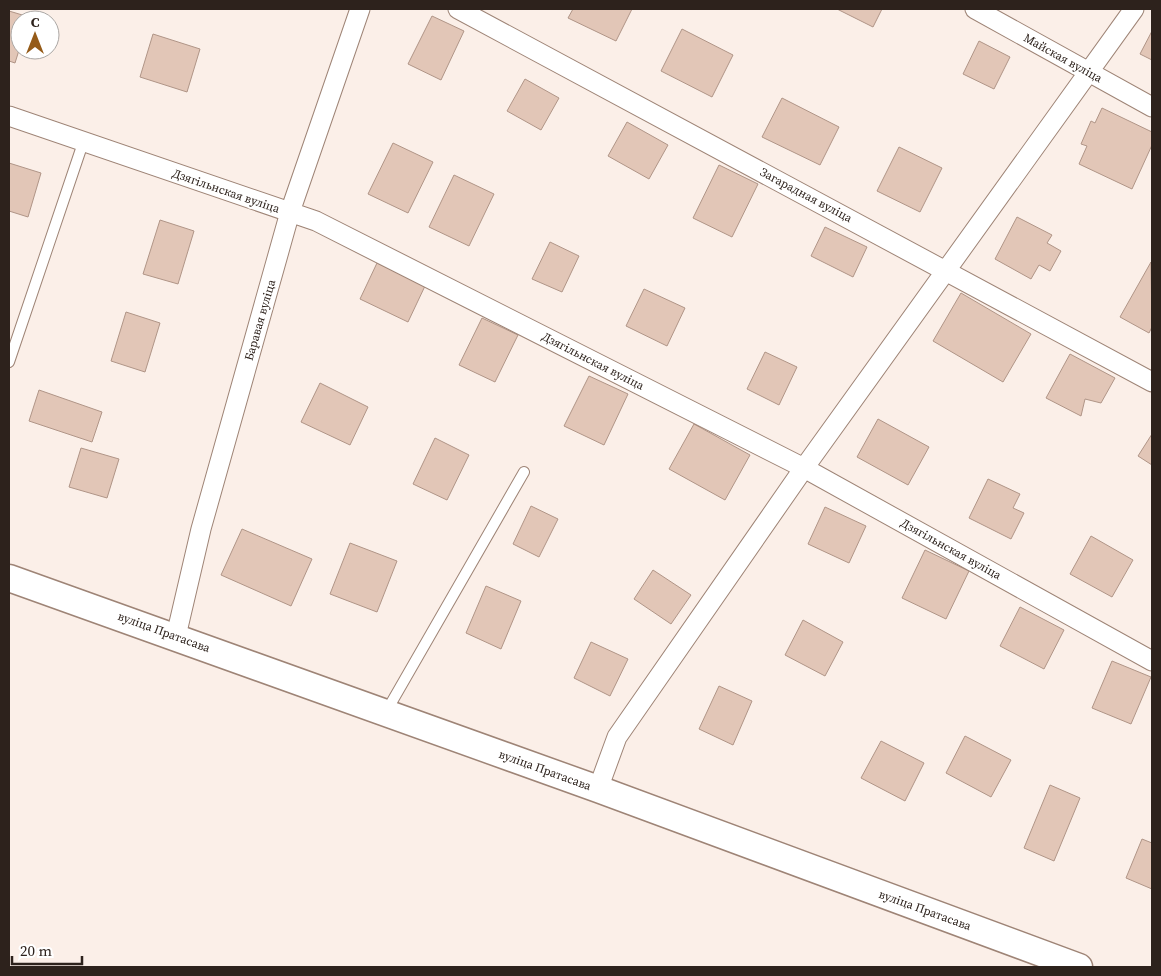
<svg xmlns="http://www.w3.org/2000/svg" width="1161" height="976" font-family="'Source Serif 4',serif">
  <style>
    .building { fill: #e2c6b7; stroke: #b09587 }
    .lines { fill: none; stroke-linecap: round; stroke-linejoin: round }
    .lane-casing { stroke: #9e8476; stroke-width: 12 }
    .street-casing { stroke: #9e8476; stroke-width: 21 }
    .secondary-casing { stroke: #9e8476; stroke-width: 29 }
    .lane { stroke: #fff; stroke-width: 10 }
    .street { stroke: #fff; stroke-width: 19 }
    .secondary { stroke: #fff; stroke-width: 26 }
    .labels { text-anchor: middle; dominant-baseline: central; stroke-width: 4; stroke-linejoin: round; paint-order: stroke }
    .street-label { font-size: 12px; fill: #2d221c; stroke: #fff }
  </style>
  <rect width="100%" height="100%" fill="#fbefe8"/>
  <path class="building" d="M573,9H632L616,41L568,18Z
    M837,9H882L873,27Z
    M9,11L29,17L28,20H20V47L15,63L9,61Z
    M432,16L464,31L441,80L408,64Z
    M682,29L733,55L712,97L661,71Z
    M1152,31V60L1140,54Z
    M153,34L200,49L187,92L140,77Z
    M979,41L1010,57L994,89L963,74Z
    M525,79L559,98L541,130L507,111Z
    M782,98L839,127L820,165L762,137Z
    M1102,108L1152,132V145L1132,189L1079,164L1087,146L1081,144L1091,121L1095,123Z
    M627,122L668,145L649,179L608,156Z
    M393,143L433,162L408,213L368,194Z
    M899,147L942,168L920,212L877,191Z
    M9,163L41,173L28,217L9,211Z
    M719,165L758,184L732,237L693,218Z
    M454,175L494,194L469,246L429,227Z
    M1017,217L1052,235L1047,243L1061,251L1050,271L1039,265L1031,279L995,259Z
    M160,220L194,231L178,284L143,274Z
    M825,227L867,247L853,277L811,256Z
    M550,242L579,256L562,292L532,279Z
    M1151,262L1152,327L1149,333L1120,317Z
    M377,263L425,286L408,322L360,299Z
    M644,289L685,308L667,346L626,326Z
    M961,293L1031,334L1003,382L933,341Z
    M126,312L160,323L145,372L111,361Z
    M482,318L518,335L495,382L459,365Z
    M765,352L797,367L779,405L747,389Z
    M1070,354L1115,378L1101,403L1085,399L1081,416L1046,398Z
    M589,376L628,394L604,445L564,426Z
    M320,383L368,407L350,445L301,422Z
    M39,390L102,412L92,442L29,421Z
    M878,419L929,447L908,485L857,457Z
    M694,424L750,455L725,500L669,469Z
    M1152,434V465L1138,456Z
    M435,438L469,455L447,500L413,484Z
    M81,448L119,459L107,498L69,487Z
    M988,479L1020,494L1013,508L1024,513L1011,539L969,518Z
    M531,506L558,519L539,557L513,544Z
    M825,507L866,526L849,563L808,544Z
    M242,529L312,559L291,606L221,575Z
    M1091,536L1133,560L1112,597L1070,574Z
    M350,543L397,561L377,612L330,594Z
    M925,550L969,571L946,619L902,598Z
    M653,570L691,595L671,624L634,599Z
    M486,586L521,601L501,649L466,633Z
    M1020,607L1064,630L1044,669L1000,646Z
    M803,620L843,642L825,676L785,655Z
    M591,642L628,659L610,696L574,678Z
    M1112,661L1151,677L1131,724L1092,708Z
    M719,686L752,701L733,745L699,729Z
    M965,736L1011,760L991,797L946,773Z
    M881,741L924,763L905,801L861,778Z
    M1050,785L1080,798L1054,861L1024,848Z
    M1142,839L1152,843V889L1126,878Z"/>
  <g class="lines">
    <defs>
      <path id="lane" d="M9,362L83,143
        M386,712L524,472"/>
      <path id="street" d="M458,9L1152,382
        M975,9L1152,107
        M9,116L316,221L804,468L1152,661
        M176,636L201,529L290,212L360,9
        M598,789L617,737L804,468L1134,9"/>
      <path id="secondary" d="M9,578L598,789L1079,967"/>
    </defs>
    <use href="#lane" class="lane-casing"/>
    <use href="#street" class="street-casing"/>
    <use href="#secondary" class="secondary-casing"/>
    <use href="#lane" class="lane"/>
    <use href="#street" class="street"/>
    <use href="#secondary" class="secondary"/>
  </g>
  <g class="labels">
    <g class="street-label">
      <text transform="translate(1063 58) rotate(29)">Майская вуліца</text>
      <text transform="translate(226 191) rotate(19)">Дзягільнская вуліца</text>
      <text transform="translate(806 195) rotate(28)">Загарадная вуліца</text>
      <text transform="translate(260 320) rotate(-74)">Баравая вуліца</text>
      <text transform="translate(593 361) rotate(27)">Дзягільнская вуліца</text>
      <text transform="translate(951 549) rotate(29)">Дзягільнская вуліца</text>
      <text transform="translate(164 632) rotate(20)">вуліца Пратасава</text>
      <text transform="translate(545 770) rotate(20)">вуліца Пратасава</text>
      <text transform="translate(925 910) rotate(20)">вуліца Пратасава</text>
    </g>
  </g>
  <rect width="1161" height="976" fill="none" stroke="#2d221c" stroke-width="20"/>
  <g transform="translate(35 35)"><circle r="24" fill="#ffffff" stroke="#aba7a4"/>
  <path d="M0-4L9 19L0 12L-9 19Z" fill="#955b18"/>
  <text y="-8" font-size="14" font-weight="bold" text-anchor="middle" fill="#2d221c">С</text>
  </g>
  <path d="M12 956v8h70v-8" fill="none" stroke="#2d221c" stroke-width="2.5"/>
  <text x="20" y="956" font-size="15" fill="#2d221c" stroke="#ffffff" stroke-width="4" paint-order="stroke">20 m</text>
</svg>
